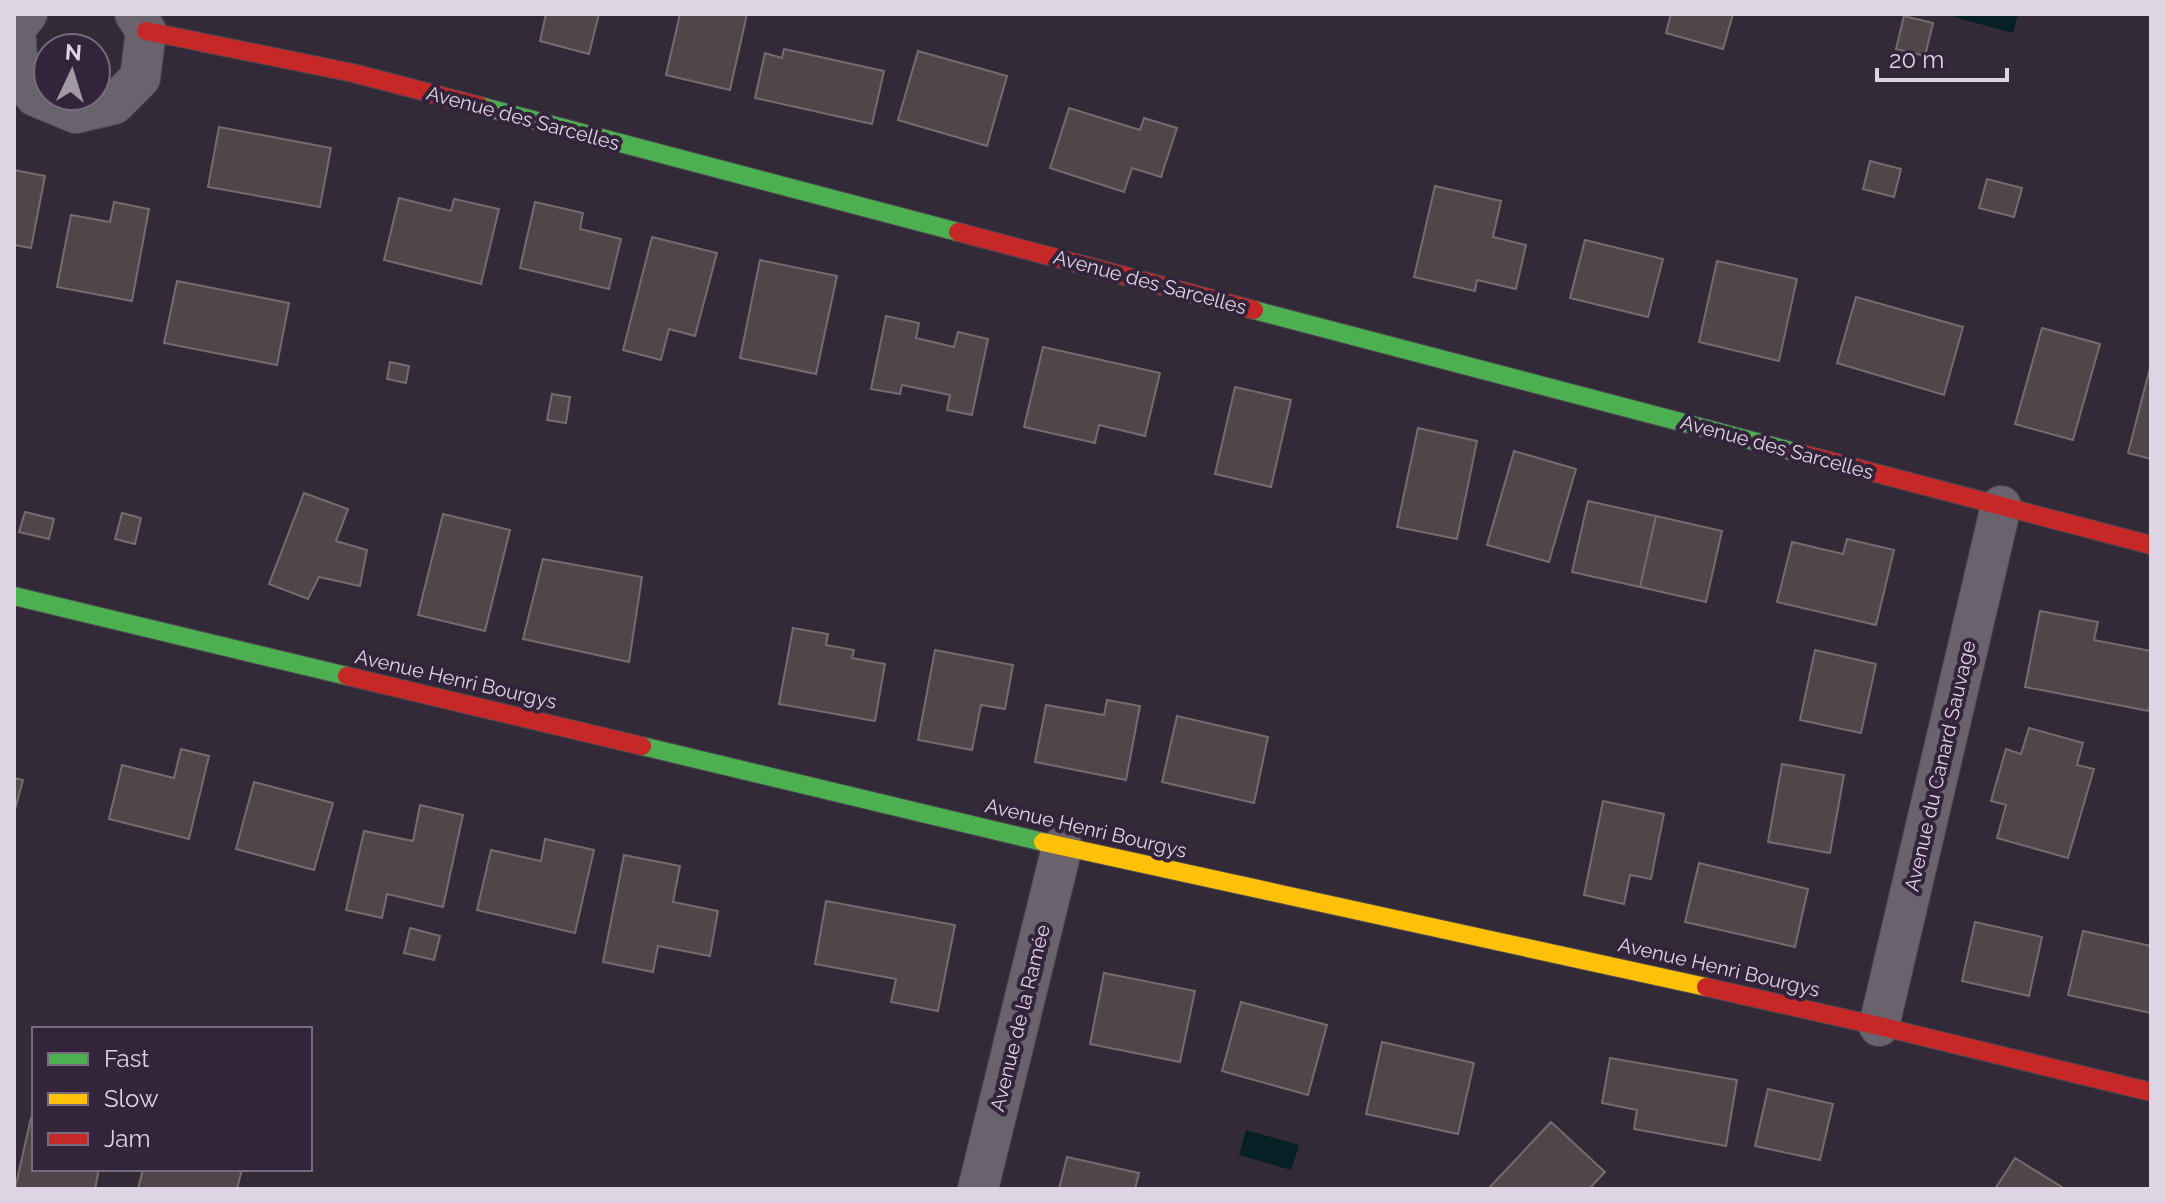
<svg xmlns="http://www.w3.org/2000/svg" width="2165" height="1203" font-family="Raleway,sans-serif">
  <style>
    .water { fill: #072025 }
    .building { fill: #504649; stroke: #766b6f; stroke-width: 2 }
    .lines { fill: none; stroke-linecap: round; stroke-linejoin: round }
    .street-casing { stroke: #4d4651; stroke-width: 42 }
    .fast-casing { stroke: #4d4651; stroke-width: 20 }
    .slow-casing { stroke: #4d4651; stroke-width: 20 }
    .jam-casing { stroke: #4d4651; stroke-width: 20 }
    .street { stroke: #69636d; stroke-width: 40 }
    .fast { stroke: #4caf50; stroke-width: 18 }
    .slow { stroke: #ffc107; stroke-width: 18 }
    .jam { stroke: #c62828; stroke-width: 18 }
    .labels { text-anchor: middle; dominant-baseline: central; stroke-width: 8; stroke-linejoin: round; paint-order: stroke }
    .street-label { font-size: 20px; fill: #ded5e4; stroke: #33243c }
  </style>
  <rect width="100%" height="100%" fill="#322a36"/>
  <path class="water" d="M1954,14H2018L2013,33L1954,17Z
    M1246,1130L1299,1145L1291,1170L1239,1155Z"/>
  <path class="building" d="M546,14H599L589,54L540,41Z
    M680,14H747L730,90L666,75Z
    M1671,14H1733L1723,49L1666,33Z
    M1904,16L1933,23L1925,56L1896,49Z
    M784,49L884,71L872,124L755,98L765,53L782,58Z
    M918,51L1007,76L987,146L898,120Z
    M1069,108L1140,130L1144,118L1177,128L1161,177L1132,168L1124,192L1050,168Z
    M219,127L331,148L320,207L208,187Z
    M1870,161L1901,169L1894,197L1863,189Z
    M14,170L45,176L31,248L14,245Z
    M1987,179L2022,188L2014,217L1979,208Z
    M1435,186L1501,201L1493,237L1526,245L1516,289L1477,280L1475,291L1414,277Z
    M399,198L451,211L454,199L499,209L481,284L384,260Z
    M114,202L149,209L132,301L57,287L71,215L110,222Z
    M535,202L583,213L580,229L621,239L609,289L520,268Z
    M652,237L717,253L695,336L669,329L661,360L623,350Z
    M1585,240L1663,259L1648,317L1570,298Z
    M760,260L837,276L816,374L740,358Z
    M1717,261L1797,279L1779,361L1699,342Z
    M177,281L289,303L277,365L164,343Z
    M1856,297L1963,327L1944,395L1837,363Z
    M886,316L919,323L916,338L954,347L958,332L988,339L972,415L947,410L950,395L902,385L900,394L871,389Z
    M2042,328L2100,344L2073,440L2015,424Z
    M1043,347L1160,373L1145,436L1099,425L1095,443L1024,427Z
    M390,362L409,366L406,383L387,379Z
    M2151,364V459L2128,453Z
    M1235,387L1291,400L1271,487L1215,474Z
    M552,394L570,397L566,423L547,420Z
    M1418,428L1477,441L1457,539L1397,527Z
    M1514,451L1576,469L1549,562L1487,545Z
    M304,493L348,509L336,541L367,550L360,586L319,577L308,599L269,584Z
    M1588,501L1656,516L1640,587L1572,572Z
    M25,512L54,519L49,539L19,532Z
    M122,513L141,518L135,544L115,539Z
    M443,514L510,530L485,631L418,615Z
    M1656,516L1722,531L1706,602L1640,587Z
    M1847,539L1894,550L1876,625L1777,602L1792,542L1843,554Z
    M543,559L642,577L629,662L523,639Z
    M2040,611L2098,622L2094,640L2151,651V700L2149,711L2025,687Z
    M793,628L828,634L826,645L854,650L852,658L885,664L875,721L779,704Z
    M935,650L1013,665L1005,709L981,705L972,750L918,740Z
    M1815,650L1876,664L1861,733L1800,720Z
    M1107,700L1140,706L1126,780L1035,762L1046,705L1104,715Z
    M1177,716L1268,737L1254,803L1162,782Z
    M2029,728L2083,743L2077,765L2094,769L2068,858L1997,838L2006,805L1991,801L2006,749L2021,754Z
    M181,749L209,756L189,839L109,819L122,765L174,778Z
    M1782,764L1844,775L1830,853L1768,842Z
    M14,778L23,780L14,813Z
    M254,782L333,803L314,870L236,849Z
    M1603,801L1664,814L1651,879L1630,875L1624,904L1584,895Z
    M420,805L463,815L443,907L387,894L382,918L346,910L364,831L413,841Z
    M545,839L594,850L575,933L477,910L491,850L541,861Z
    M624,855L680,866L673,902L718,911L710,956L658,946L653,972L603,962Z
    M1699,863L1808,889L1795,947L1685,922Z
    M826,901L955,925L938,1011L891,1002L896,979L815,964Z
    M1975,922L2042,937L2029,996L1962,981Z
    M410,928L440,936L434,960L404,953Z
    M2083,931L2151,946V1013L2068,995Z
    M1104,973L1195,991L1180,1062L1090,1044Z
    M1241,1002L1327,1025L1308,1095L1222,1071Z
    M1382,1042L1474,1063L1458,1134L1366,1114Z
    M1610,1058L1737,1080L1726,1146L1634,1129L1637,1110L1602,1103Z
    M1768,1089L1833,1104L1820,1160L1755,1146Z
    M31,1118L34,1119V1169H99L95,1189H15Z
    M1551,1122L1605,1172L1589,1189H1488Z
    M1067,1157L1139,1173L1135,1189H1059Z
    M2015,1158L2065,1189H1995Z
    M143,1169H242L237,1189H138Z"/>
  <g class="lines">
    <defs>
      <path id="street" d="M27,14L15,29L18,71L35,96L76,113L114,104L140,78L146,31L135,14
        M1879,1026L2001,506
        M978,1189L1062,847"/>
      <path id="fast" d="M480,106L958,232
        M1254,310L1795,452
        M14,596L347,676
        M642,746L1043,842"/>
      <path id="slow" d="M1043,842L1706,987"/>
      <path id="jam" d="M146,31L353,73L480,106
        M958,232L1254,310
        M1795,452L2151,545
        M347,676L642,746
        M1706,987L1879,1026L2151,1092"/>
    </defs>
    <use href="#street" class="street-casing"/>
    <use href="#fast" class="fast-casing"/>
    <use href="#slow" class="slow-casing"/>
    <use href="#jam" class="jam-casing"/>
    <use href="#street" class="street"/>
    <use href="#fast" class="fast"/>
    <use href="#slow" class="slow"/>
    <use href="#jam" class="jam"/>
  </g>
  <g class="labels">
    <g class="street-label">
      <text transform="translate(523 118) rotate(15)">Avenue des Sarcelles</text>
      <text transform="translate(1150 282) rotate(15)">Avenue des Sarcelles</text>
      <text transform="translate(1777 447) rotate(15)">Avenue des Sarcelles</text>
      <text transform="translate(456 679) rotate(13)">Avenue Henri Bourgys</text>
      <text transform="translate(1940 766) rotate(-77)">Avenue du Canard Sauvage</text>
      <text transform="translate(1086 828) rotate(13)">Avenue Henri Bourgys</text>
      <text transform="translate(1719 967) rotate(13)">Avenue Henri Bourgys</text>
      <text transform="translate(1020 1018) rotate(-76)">Avenue de la Ramée</text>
    </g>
  </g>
  <rect width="2165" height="1203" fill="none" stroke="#ded5e4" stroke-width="32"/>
  <rect x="32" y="1027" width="280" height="144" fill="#33243c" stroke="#776b7f" stroke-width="2"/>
  <rect x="48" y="1053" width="40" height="12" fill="#4caf50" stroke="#776b7f" stroke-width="2"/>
  <text x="104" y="1067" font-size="24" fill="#ded5e4">Fast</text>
  <rect x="48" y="1093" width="40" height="12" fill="#ffc107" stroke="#776b7f" stroke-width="2"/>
  <text x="104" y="1107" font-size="24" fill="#ded5e4">Slow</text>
  <rect x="48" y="1133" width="40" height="12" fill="#c62828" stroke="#776b7f" stroke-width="2"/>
  <text x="104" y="1147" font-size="24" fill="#ded5e4">Jam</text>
  <g transform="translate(72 72) rotate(4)"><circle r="38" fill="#33243c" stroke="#776b7f" stroke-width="2"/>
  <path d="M0-6L14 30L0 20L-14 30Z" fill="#a299a7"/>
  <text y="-12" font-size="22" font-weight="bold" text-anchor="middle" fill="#ded5e4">N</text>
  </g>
  <path d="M1877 68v12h130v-12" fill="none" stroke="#ded5e4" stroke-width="4"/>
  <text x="1889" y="68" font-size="24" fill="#ded5e4" stroke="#33243c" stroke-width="6" paint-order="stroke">20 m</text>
</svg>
